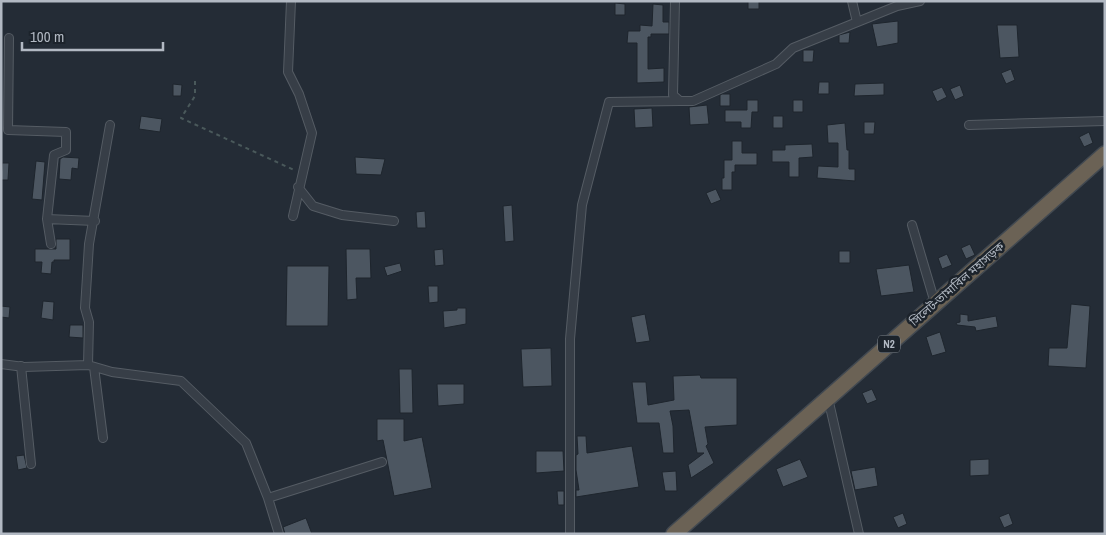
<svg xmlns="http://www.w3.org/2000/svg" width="1106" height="535" font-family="'Archivo Narrow','Noto Sans Bengali',sans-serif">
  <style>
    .building { fill: #4c5661; stroke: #1e252d }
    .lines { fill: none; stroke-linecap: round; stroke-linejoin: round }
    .street-casing { stroke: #555c64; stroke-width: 10 }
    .highway-casing { stroke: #424951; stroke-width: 18 }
    .path { stroke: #4a595b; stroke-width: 2; stroke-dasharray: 4 4; stroke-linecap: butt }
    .street { stroke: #373e47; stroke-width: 8 }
    .highway { stroke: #6b6255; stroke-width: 15 }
    .labels { text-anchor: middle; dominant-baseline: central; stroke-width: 5; stroke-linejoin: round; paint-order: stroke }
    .shield { fill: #1c232b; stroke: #858c95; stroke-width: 1 }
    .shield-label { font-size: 11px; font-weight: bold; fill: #b2b9c3 }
    .street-label { font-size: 12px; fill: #b2b9c3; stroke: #1c232b }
  </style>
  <rect width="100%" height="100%" fill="#242c36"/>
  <path class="building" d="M748,1H759V9H748Z
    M615,3L625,4V15H615Z
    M653,4L663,5V22H669V34H651V37H648V69L664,68V82L637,83V43H627L628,31H640V25L652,26Z
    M898,21V43L877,47L872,24Z
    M997,25H1017L1019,57L1000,58Z
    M850,32L849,43H839V35Z
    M803,50H814L813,62H803Z
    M1011,69L1015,80L1006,84L1001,73Z
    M819,82H829V94H818Z
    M884,83V95L854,96L855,84Z
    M173,84L182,85L181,96H173Z
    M960,85L964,96L955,100L950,89Z
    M942,87L947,97L937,102L932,91Z
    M722,94H730V106H720V95Z
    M747,100H758V112H752L751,128H741V122H725V110H747Z
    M793,100H803V112H793Z
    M707,105L709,124L690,125L689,107Z
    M652,108L653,127L635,128L634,109Z
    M141,116L162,119L160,132L139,129Z
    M773,116H783V128H773Z
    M864,122H875L874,134H864Z
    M845,123L847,150H849V169H855V181L817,178L818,166L838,167V143H828L827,125Z
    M1089,132L1093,143L1084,147L1079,137Z
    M732,141H742V153H757V165H735V172H732V190H722V178H724V160H732Z
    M812,144L813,157L799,158V177H789V162H772V150H785V145Z
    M63,157L79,158L78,169L72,168L71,180L59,179L60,159Z
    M355,157L385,159L381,175L356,174Z
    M36,161L45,162L42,200L32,199Z
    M2,163H9L8,180H1Z
    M716,189L721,200L711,204L706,193Z
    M512,205L514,241L505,242L503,206Z
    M425,211L426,228H417L416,212Z
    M56,239H70V260H54V262H52L51,274L41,273L42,262H35V249H56Z
    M970,244L975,255L966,259L961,248Z
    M346,249H370L371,278H356L357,299L347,300Z
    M443,249L444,265L435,266L434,250Z
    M839,251H850V263H839Z
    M947,254L952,265L942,269L938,258Z
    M400,263L402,271L387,276L384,267Z
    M909,265L914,292L881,296L876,269Z
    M287,266H329L328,326H286Z
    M428,286H438V302L429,303Z
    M43,301L54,302L53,320L41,318Z
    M1071,304L1090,306L1086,368L1048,366L1049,348H1067Z
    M1,306L10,307L9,318L1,317Z
    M457,308H466V324L444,328L443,311L457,310Z
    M645,314L650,341L636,343L631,317Z
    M960,314L968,315V321L996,316L998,327L976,331L975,327L957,325L956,323L960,322Z
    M70,325H83V338L69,337Z
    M940,332L946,352L932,356L926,337Z
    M551,348L552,386L523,387L521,349Z
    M399,369H412L413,413H400Z
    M700,375L701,378H737V425L705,427L708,444L706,446L714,463L691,478L688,465L704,453H697L689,410L670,411L673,426L674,453H663L659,423H637L632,382H646L648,405L674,400L673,376Z
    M437,384H464V404L438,406Z
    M872,389L877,400L867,404L862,393Z
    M377,419H404V441L422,437L432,488L394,496L383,440L377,441Z
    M577,436H586L587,453L632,446L639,487L576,497V490H579L576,470V455L578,454Z
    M536,451H563L564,471L536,473Z
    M24,455L27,468L18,470L16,456Z
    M800,459L808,477L783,487L776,469Z
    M989,459V475L970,476V460Z
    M875,467L878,486L855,490L851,471Z
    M676,471L677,491H665L662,472Z
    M557,491H564V505H558Z
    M903,513L907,524L898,528L893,517Z
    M1009,513L1013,524L1004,528L999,517Z
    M306,518L312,534H285L283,527Z"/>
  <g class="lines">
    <defs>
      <path id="street" d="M291,1L288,72L299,94L312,133L293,216
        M675,1L673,95L680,101H693L776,64L793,48L897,6L920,1
        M852,1L857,22
        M9,38L8,130L66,132V150L54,155L47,219L95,221
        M969,125L1105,121
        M298,187L313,206L342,215L394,221
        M47,219L51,244
        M912,225L935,303
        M1,364L24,367L88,365L112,372L181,381L246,443L268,498L382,462
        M88,365L89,322L85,308L89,244L110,125
        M21,366L31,464
        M94,367L103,438
        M828,398L859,534
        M268,498L279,534
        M570,534V339L582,205L609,102L680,101"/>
      <path id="highway" d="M674,534L1105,154"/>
    </defs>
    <use href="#street" class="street-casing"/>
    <use href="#highway" class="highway-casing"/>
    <path class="path" d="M195,81V96L181,118L294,170"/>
    <use href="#street" class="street"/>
    <use href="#highway" class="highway"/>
  </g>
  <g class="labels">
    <rect class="shield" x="878" y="335.5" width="22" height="17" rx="4"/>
    <g class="shield-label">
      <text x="889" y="344">N2</text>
    </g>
    <g class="street-label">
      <text transform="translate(957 284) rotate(-41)">সিলেট-তামাবিল মহাসড়ক</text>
    </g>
  </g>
  <rect width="1106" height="535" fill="none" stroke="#b2b9c3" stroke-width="5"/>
  <path d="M22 42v8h141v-8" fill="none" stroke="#b2b9c3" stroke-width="2.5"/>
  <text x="30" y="42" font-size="15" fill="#b2b9c3" stroke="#1c232b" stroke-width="4" paint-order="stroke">100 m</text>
</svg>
